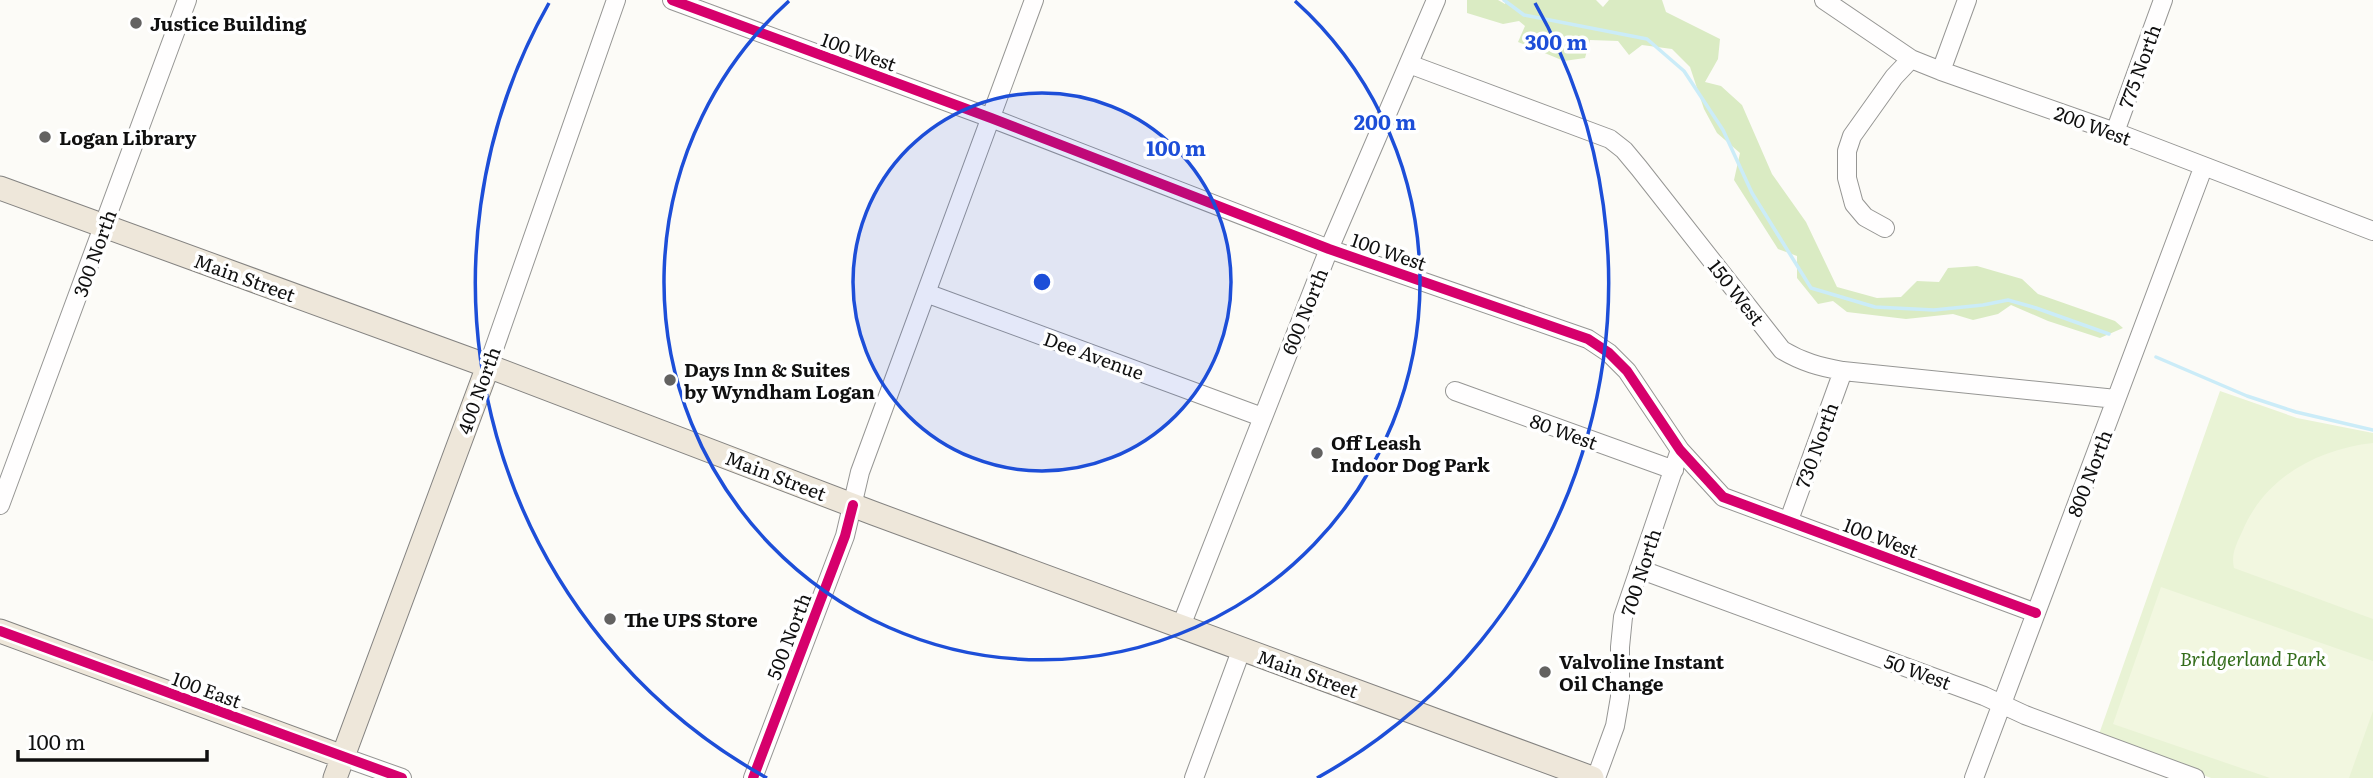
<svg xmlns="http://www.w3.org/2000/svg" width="2373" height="778" font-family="Literata,serif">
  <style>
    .green { fill: #e9f3d5 }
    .forest { fill: #daebc3 }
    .pitch { fill: #f2f7e0 }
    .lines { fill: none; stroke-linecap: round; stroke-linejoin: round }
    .stream { stroke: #cbecf8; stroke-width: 3.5 }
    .minor-casing { stroke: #969694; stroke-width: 20 }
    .major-casing { stroke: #848381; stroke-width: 25 }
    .minor { stroke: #fffefe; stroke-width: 18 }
    .major { stroke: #eee7da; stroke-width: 23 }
    .cycleway-casing { stroke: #fff; stroke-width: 15 }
    .cycleway { stroke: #d6006c; stroke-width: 10 }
    .ring { fill: none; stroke: #1d4ed8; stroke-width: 3.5 }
    .poi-dot { fill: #636261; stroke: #fff; stroke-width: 2.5 }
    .labels { text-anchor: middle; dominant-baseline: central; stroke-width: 7; stroke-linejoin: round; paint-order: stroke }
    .poi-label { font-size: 19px; font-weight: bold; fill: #101010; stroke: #fff; text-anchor: start }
    .street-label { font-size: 19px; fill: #101010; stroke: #fff }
    .park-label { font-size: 19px; font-style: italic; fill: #346d1c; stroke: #fff }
    .centre { fill: #1d4ed8; stroke: #fff; stroke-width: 3.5 }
    .ring-label { font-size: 21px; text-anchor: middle; font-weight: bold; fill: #1d4ed8; stroke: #fff; stroke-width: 7; stroke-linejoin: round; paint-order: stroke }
  </style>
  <rect width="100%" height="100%" fill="#fcfbf7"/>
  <path class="green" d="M2220,391L2297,418L2373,433V778H2211L2098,737Z"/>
  <path class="forest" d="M1467,0H1498L1505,4L1506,0H1596L1603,7L1609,0H1662L1666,12L1720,39L1718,59L1705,82L1721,86L1742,105L1772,174L1806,222L1837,287L1877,298L1901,297L1917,281L1939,282L1948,268L1977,266L2022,279L2038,294L2115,321L2123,328L2100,338L2048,321L2011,305L1998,314L1973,320L1953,314L1906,319L1847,312L1833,301L1818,304L1797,278V256L1778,249L1734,180L1740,153L1717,133L1704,109L1690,67L1672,49L1642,45L1629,55L1618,41L1590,40L1585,58L1564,61L1518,42L1525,26L1519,21L1503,24L1467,13Z"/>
  <path class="pitch" d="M2373,443V619L2234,568C2231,554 2236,545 2242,532C2264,478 2317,449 2373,443Z
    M2161,587L2373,661V711L2349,778H2270L2113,724Z"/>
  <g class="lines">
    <path class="stream" d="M1504,0L1524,15L1647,39L1684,71L1723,130L1752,193L1811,288L1875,307L1934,310L1983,305L2008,300L2036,308L2109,334
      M2156,357L2247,396L2296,412L2373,430"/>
    <defs>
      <path id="minor" d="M672,0L991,118L1329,249L1588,339L1609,353L1627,371L1680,450L1723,497L2036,613
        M1824,0L1911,59L1941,71L2115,132L2373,231
        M1409,64L1610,139L1624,150L1639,168L1782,350C1802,362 1820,367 1843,371L2116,399
        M1941,71L1967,0
        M2115,132L2163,0
        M1885,228L1865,217L1854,204L1847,178V151L1852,136L1894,77L1911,59
        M926,293L1262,417
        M488,366L616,0
        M1455,391L1674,470
        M0,505L187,0
        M1789,520L1843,371
        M1639,569L1984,696L2025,715L2195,778
        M1181,626L1329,249L1436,0
        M343,757L402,778
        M753,778L845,536L860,472L1034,0
        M1194,778L1242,648
        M1596,778L1615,726L1620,697V647L1623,617L1680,450
        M1974,778L2203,168"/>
      <path id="major" d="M0,188L488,366L873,513L1592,778
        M0,631L343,757
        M335,778L488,366"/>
    </defs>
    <use href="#minor" class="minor-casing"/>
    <use href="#major" class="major-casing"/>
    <use href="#minor" class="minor"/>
    <use href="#major" class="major"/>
    <defs>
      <path id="cycleway" d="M672,0L991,118L1329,249L1588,339L1609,353L1627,371L1680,450L1723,497L2036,613
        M0,631L402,778
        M753,778L845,536L853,505"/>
    </defs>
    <use href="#cycleway" class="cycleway-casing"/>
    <use href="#cycleway" class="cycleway"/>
  </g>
  <circle cx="1042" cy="282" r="189" fill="#1d4ed8" fill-opacity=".12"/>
  <g class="ring">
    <circle cx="1042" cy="282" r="189"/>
    <path d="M1295 1A378 378 0 1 1 789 1"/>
    <path d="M767 778A567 567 0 0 1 549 3M1535 3A567 567 0 0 1 1317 778"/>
  </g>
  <g class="poi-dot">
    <circle cx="136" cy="23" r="7"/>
    <circle cx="45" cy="137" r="7"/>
    <circle cx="670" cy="380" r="7"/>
    <circle cx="1317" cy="453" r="7"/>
    <circle cx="610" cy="619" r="7"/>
    <circle cx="1545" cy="672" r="7"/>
  </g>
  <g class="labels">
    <g class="poi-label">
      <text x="150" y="23">Justice Building</text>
      <text x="59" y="137">Logan Library</text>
      <text x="684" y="369">Days Inn &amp; Suites<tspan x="684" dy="22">by Wyndham Logan</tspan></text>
      <text x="1331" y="442">Off Leash<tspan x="1331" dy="22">Indoor Dog Park</tspan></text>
      <text x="624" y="619">The UPS Store</text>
      <text x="1559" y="661">Valvoline Instant<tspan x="1559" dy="22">Oil Change</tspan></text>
    </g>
    <g class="street-label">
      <text transform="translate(859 51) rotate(20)">100 West</text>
      <text transform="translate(2139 66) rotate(-70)">775 North</text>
      <text transform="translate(2093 125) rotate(20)">200 West</text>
      <text transform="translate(1389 251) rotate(19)">100 West</text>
      <text transform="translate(94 253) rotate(-70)">300 North</text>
      <text transform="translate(245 277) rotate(20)">Main Street</text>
      <text transform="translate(1737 292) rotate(52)">150 West</text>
      <text transform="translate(1304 311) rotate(-68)">600 North</text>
      <text transform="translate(1094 355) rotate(20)">Dee Avenue</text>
      <text transform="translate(478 390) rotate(-70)">400 North</text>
      <text transform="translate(1564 431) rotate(20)">80 West</text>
      <text transform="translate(1816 445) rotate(-70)">730 North</text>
      <text transform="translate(2089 473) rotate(-69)">800 North</text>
      <text transform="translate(776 475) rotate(21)">Main Street</text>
      <text transform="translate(1881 537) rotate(21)">100 West</text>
      <text transform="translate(1640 572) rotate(-72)">700 North</text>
      <text transform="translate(788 636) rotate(-69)">500 North</text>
      <text transform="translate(1918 671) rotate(20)">50 West</text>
      <text transform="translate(1308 673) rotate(20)">Main Street</text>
      <text transform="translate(207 689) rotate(20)">100 East</text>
    </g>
    <g class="park-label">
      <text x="2253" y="658">Bridgerland Park</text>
    </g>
  </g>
  <circle cx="1042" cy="282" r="10" class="centre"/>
  <g class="ring-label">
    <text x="1556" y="50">300 m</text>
    <text x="1385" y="130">200 m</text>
    <text x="1176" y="156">100 m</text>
  </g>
  <path d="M18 750v10h189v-10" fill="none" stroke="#101010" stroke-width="3.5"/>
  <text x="28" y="750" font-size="21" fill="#101010" stroke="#ffffff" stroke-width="5" paint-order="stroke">100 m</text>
</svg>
